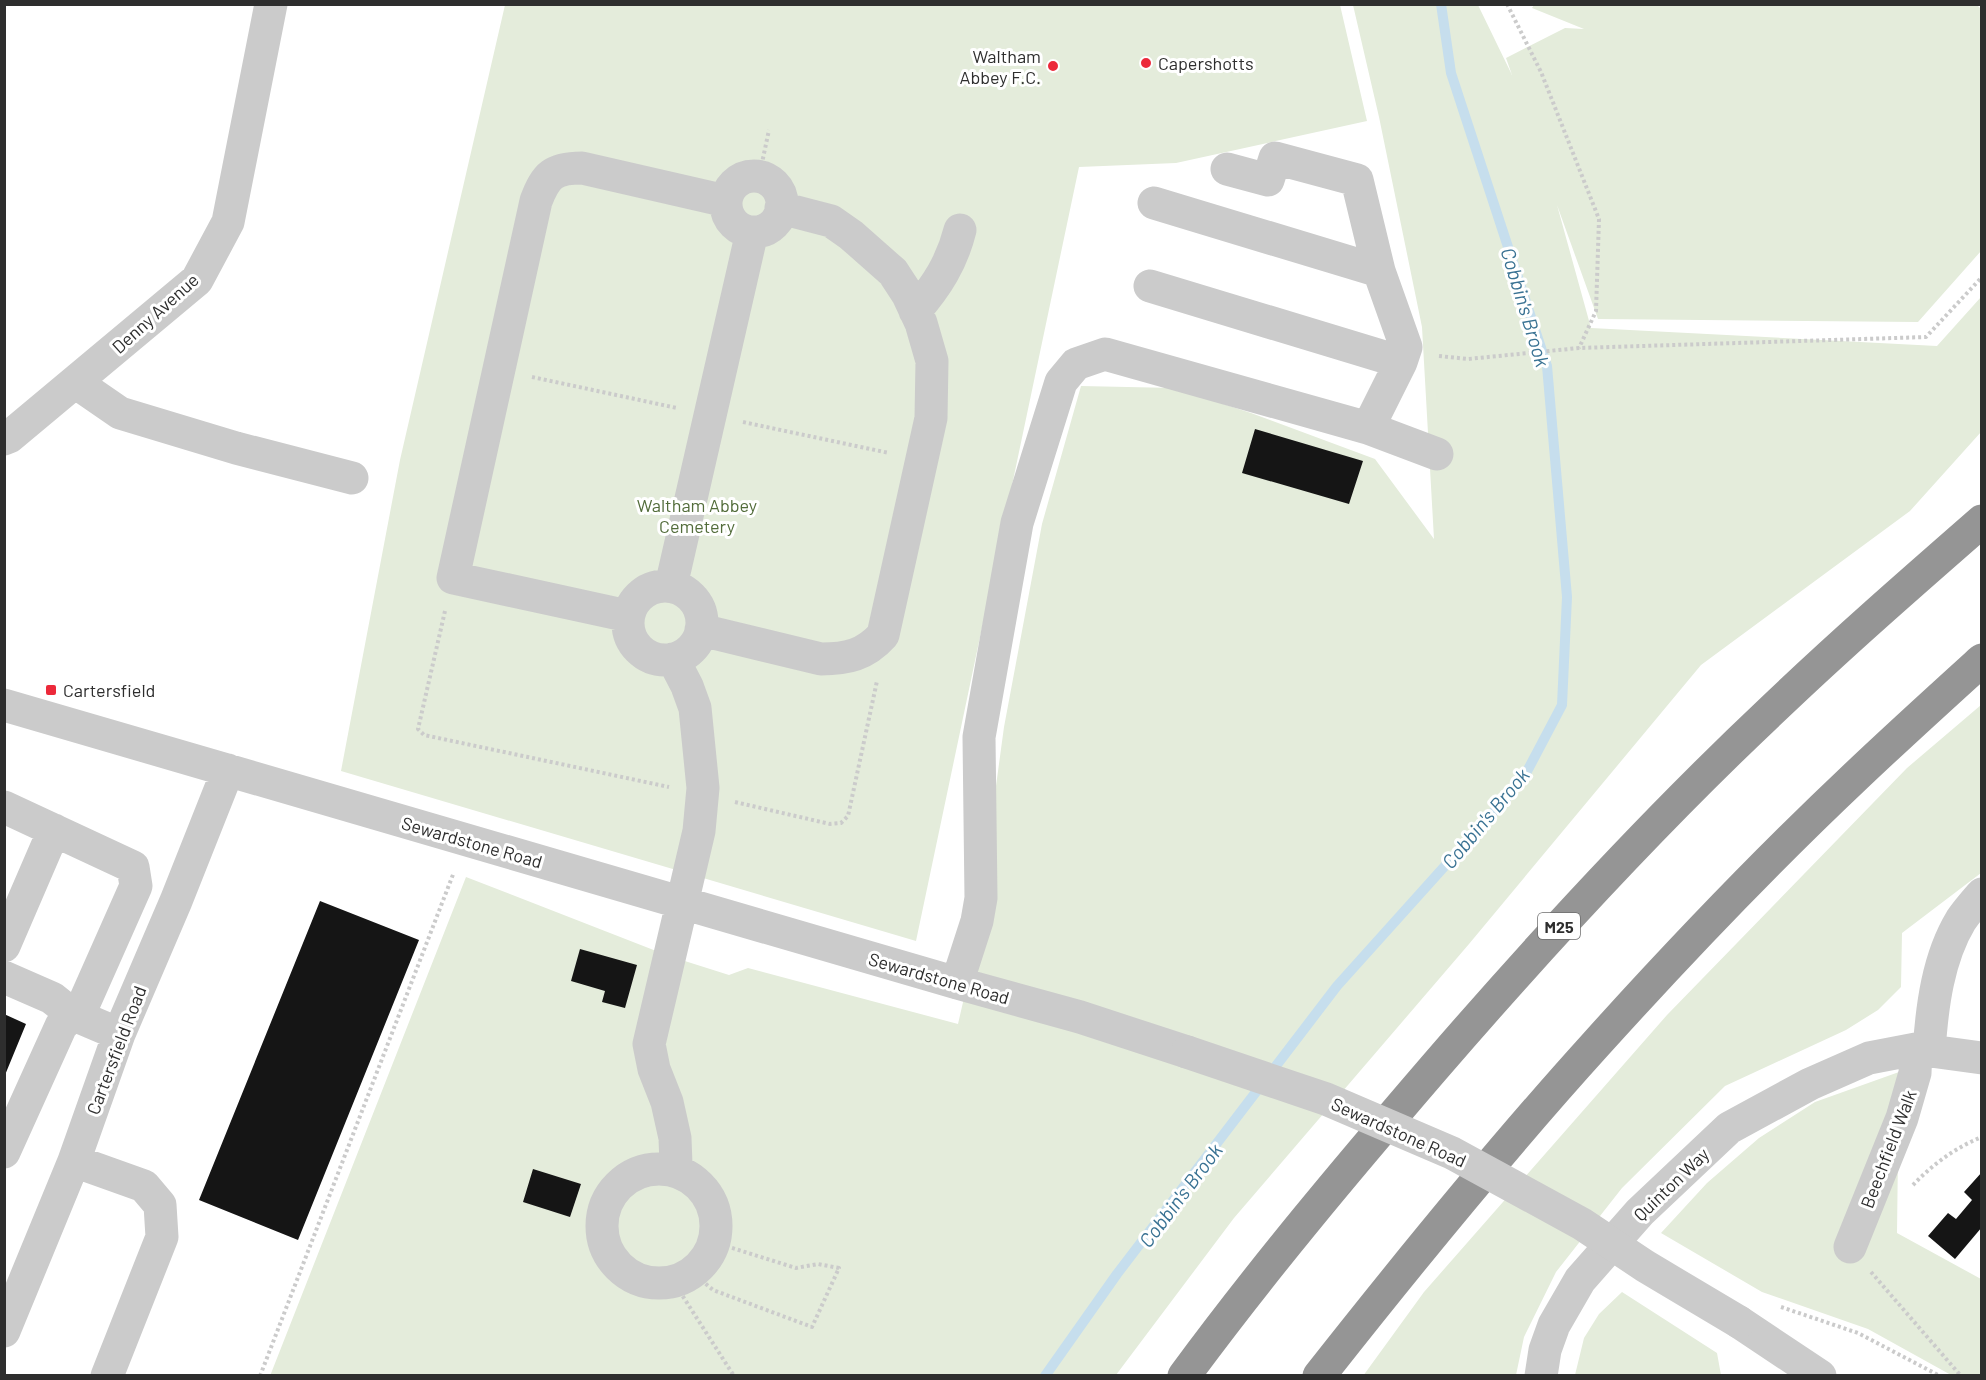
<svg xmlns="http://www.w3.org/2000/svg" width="1986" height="1380" font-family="Barlow,sans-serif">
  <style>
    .green { fill: #e4ecdb }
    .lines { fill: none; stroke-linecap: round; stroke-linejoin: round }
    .stream { stroke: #c6deed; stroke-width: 10 }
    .building { fill: #151515 }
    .path { stroke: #cbcbcb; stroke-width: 4; stroke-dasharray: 3 3; stroke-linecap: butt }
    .minor { stroke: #cbcbcb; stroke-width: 33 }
    .highway { stroke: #959595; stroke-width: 33 }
    .minor-bridge { stroke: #cbcbcb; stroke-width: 33 }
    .poi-dot { fill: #ec293a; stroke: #fff; stroke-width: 2 }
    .labels { text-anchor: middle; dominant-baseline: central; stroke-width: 6; stroke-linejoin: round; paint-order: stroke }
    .shield { fill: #fff; stroke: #6d6d6d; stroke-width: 1.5 }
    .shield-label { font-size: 16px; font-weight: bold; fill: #2e2e2e }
    .poi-label { font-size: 18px; fill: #2e2e2e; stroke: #fff; text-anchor: start }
    .street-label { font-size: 18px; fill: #2e2e2e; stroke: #fff }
    .park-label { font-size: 18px; fill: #526c3a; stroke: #fff }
    .water-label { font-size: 20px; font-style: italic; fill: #397293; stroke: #fff }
  </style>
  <rect width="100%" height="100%" fill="#fff"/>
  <path class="green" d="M1976,4L1981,9V251L1918,322L1598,319L1557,205L1591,328L1937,346L1981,297V432L1910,511L1701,665L1469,944L1234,1218L1116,1375L270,1376L466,877L669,956L729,975L748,968L958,1024L972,963L1004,727L1042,524L1081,386L1174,388L1251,413L1375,459L1434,539L1422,327L1379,117L1353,5H1478L1512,75L1506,58L1565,28L1584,29L1532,8L1534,5Z
    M505,5H1340L1367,121L1176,163L1079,167L916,941L341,771L400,460Z
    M1981,705V873L1902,933L1901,987L1878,1010L1846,1030L1725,1086L1622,1188L1556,1272L1524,1337L1516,1375L1363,1376L1424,1292L1667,1015L1907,768Z
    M1899,1072L1897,1233L1981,1279V1375H1951L1868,1329L1762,1292L1661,1233L1707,1183L1759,1138L1815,1102Z
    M1622,1292L1717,1353L1721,1375H1575L1584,1338L1599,1314Z"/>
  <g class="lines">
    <path class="stream" d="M1045,1376L1117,1274L1337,986L1523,779L1562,705L1567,597L1547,366L1451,73L1441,4"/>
  </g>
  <path class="building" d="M1255,429L1363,461L1349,504L1242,473Z
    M320,901L419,940L298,1240L199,1200Z
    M580,949L637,965L625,1008L602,1002L605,991L571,981Z
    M4,1014L26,1024L5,1075H4Z
    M533,1169L581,1184L570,1217L523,1202Z
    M1982,1172V1227L1955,1259L1928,1236L1948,1213L1956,1219L1972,1200L1964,1192Z"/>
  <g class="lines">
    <path class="path" d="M1507,4L1541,72L1599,219L1596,311L1579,348
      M759,177L769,130
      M1439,356L1468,359L1579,348L1926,337L1982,277
      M532,377L677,408
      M743,422L889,453
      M445,611L418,729L424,735L669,787
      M735,802L830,824L841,823L848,816L877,681
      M1913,1185C1932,1165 1956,1147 1982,1137
      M692,1272L713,1290L812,1327L839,1268L818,1264L796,1268L713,1242
      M1871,1272L1961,1376
      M673,1281L734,1376
      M1781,1307L1858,1333L1940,1376
      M260,1376L454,872"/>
    <path class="minor" d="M1227,169L1268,180L1275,158L1357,180L1379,271
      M726 204a28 28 0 1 1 56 0a28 28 0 1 1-56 0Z
      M1154,203L1379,271L1406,347L1401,362L1368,428
      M1150,286L1401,362
      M915,311C937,286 952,262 960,230
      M75,382L120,413L236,448L352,478
      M4,439L9,437L197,280L228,222L271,4
      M628 623a37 37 0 1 1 74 0a37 37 0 1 1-74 0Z
      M671,586L752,232
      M628,616L453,578L536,201C546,175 553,168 582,168L726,201
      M701,630L821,659C847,659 865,655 883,635L931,418L932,361L921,323L908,295L893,272L851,235L831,221L781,208
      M4,705L957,983L1080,1017L1187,1052
      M4,807L133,867L136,886L85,1001L61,1026L4,1152
      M4,946L54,830
      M4,977L52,998L72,1014L119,1034
      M957,983L977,921L981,898L979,737L1017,523L1061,382L1076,364L1105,354L1368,428L1437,454
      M1929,1051C1932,1006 1938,958 1961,920C1967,911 1975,902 1982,894
      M74,1161L144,1186L160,1205L162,1237L107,1376
      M602 1226a57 57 0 1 1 114 0a57 57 0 1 1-114 0Z
      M669,1169L676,1165L675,1138L667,1102L654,1069L649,1044L699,831L703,788L695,708L687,686L673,659
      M1850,1247L1902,1118L1915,1073L1916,1049
      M1739,1322L1820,1376
      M4,1331L74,1161L119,1034L176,901L228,770
      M1541,1376L1545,1350L1554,1325L1580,1280L1640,1212L1729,1128L1810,1084L1869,1058L1916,1049L1982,1058"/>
    <path class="highway" d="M1184,1376C1262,1270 1347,1169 1433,1069C1540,945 1652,823 1772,710C1840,645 1911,583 1982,521
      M1319,1376C1408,1263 1499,1151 1596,1044C1679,952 1765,862 1855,777C1897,737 1939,699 1982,660"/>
    <path class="minor-bridge" d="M1187,1052L1326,1099L1452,1153L1582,1224L1645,1266L1739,1322"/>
  </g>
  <g class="poi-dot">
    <circle cx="1146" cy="63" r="6"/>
    <circle cx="1053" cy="66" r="6"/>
    <rect x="45" y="684" width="12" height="12" rx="3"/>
  </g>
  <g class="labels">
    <rect class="shield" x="1538" y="913" width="42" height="26" rx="4.5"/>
    <g class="shield-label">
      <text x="1559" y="926">M25</text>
    </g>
    <g class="poi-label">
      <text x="1041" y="56" text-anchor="end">Waltham<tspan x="1041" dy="21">Abbey F.C.</tspan></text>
      <text x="1158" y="63">Capershotts</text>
      <text x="63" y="690">Cartersfield</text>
    </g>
    <g class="street-label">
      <text transform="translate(155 313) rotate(-42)">Denny Avenue</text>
      <text transform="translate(472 842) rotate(16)">Sewardstone Road</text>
      <text transform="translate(939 978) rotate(16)">Sewardstone Road</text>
      <text transform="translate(116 1050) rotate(-69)">Cartersfield Road</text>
      <text transform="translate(1399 1132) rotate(24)">Sewardstone Road</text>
      <text transform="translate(1888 1149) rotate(-69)">Beechfield Walk</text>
      <text transform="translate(1671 1184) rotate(-44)">Quinton Way</text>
    </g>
    <g class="park-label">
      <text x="697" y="505">Waltham Abbey<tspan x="697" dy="21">Cemetery</tspan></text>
    </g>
    <g class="water-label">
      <text transform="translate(1526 307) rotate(73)">Cobbin's Brook</text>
      <text transform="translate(1485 818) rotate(-50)">Cobbin's Brook</text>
      <text transform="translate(1180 1195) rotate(-53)">Cobbin's Brook</text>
    </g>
  </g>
  <rect width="1986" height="1380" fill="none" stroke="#2e2e2e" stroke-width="12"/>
</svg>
